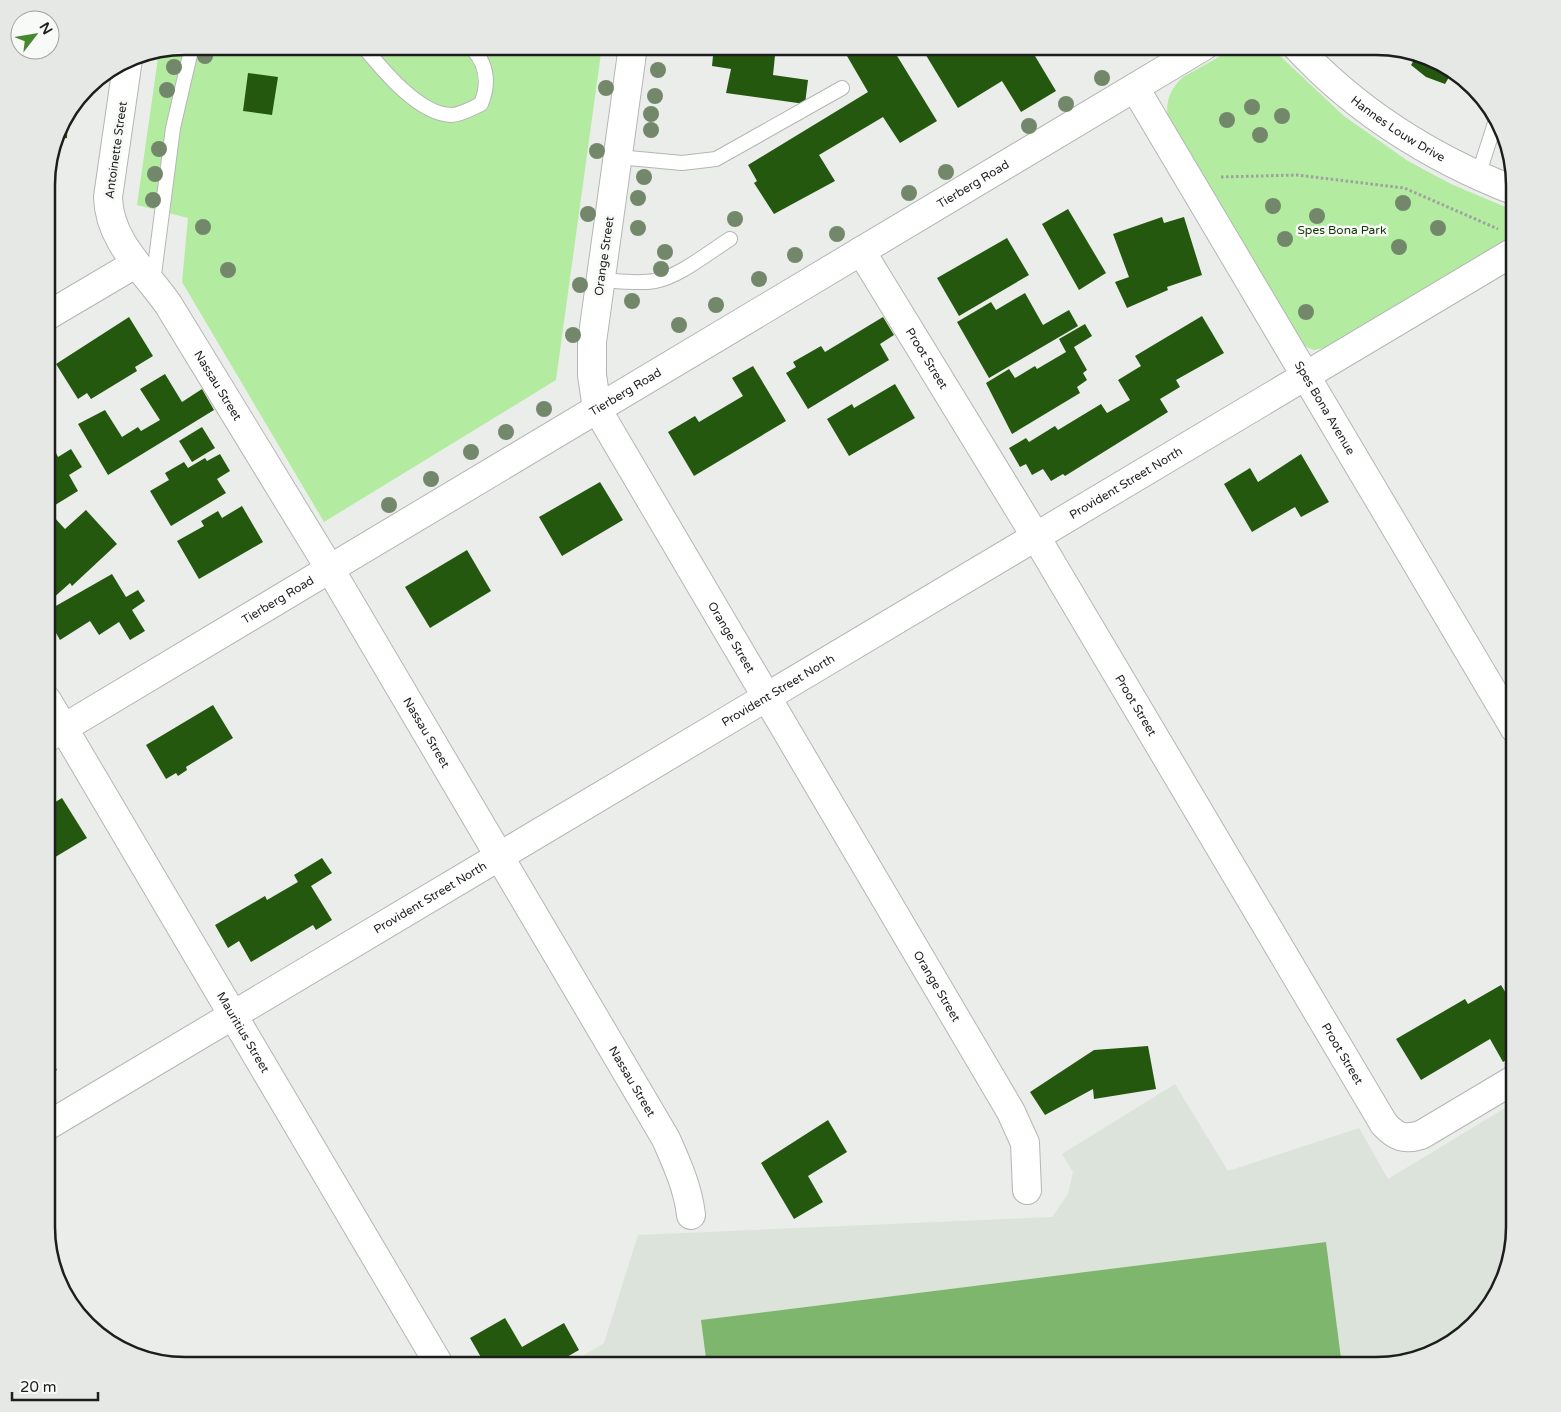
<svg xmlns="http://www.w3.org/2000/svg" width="1561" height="1412" font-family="'Varela Round',sans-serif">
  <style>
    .built { fill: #dce3da }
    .green { fill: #b3eca1 }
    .water { fill: #7fb66e }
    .building { fill: #25580f }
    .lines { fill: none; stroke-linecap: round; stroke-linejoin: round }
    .lane-casing { stroke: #b4b6b3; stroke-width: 16 }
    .street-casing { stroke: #b4b6b3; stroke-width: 30 }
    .secondary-casing { stroke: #b4b6b3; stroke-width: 30 }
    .path { stroke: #9fa19e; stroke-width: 3; stroke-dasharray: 2.5 2.5; stroke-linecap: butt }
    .lane { stroke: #fff; stroke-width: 14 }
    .street { stroke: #fff; stroke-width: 28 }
    .secondary { stroke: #fff; stroke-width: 28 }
    .tree { fill: #73886a }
    .labels { text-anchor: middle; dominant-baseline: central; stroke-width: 5; stroke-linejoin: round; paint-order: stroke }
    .street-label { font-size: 12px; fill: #1c1d1c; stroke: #f8faf7 }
    .park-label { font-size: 12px; fill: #113502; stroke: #f8faf7 }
    .rim { fill: none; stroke: #1c1d1c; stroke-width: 2.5 }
  </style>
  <rect width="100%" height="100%" fill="#ebedea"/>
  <path class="built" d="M1175,1084L1228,1171L1359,1128L1388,1179L1515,1102L1514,1236L1504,1280L1474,1325L1429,1355L1376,1366H566L604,1343L638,1235L1052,1217L1068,1194L1073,1172L1062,1154Z"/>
  <path class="green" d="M185,46H602L556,380L324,522L182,282L188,218L137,205L159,51Z
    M1244,46L1262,47L1279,55L1344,116L1408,161L1451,184L1515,211V236L1329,347L1314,350L1301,345L1168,119C1165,102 1170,89 1183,77L1235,48Z"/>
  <path class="water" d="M1326,1242L1342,1366H707L701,1320Z"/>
  <path class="building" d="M714,46H776L773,75L808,80L805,104L726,93L731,69L712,66Z
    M863,46H891L937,121L900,143L883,117L819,155L835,181L774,214L754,183L757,181L748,165L868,92L847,56Z
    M1029,46L1056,91L1021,112L1002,81L958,108L921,47Z
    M1403,52L1429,57L1452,72L1445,84L1426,77L1411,65L1414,60Z
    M248,73L278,77L272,115L243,111Z
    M68,114L67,138L56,140L60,124Z
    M51,159H54L55,190L47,191V176Z
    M1068,209L1106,273L1079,290L1042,224Z
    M1162,217L1164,223L1184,217L1202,275L1167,287L1168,290L1127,308L1115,282L1129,277L1113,234Z
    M1007,238L1029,275L959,316L937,278Z
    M1025,293L1043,325L1069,310L1078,326L989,378L957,322L991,302L996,310Z
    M1202,316L1224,353L1176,380L1180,387L1160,399L1168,412L1065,476L1063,474L1051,481L1043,469L1032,475L1026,464L1020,467L1009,448L1026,438L1029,442L1055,426L1058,430L1101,404L1107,413L1130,400L1118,380L1141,366L1135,356Z
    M129,317L153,356L135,367L137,371L91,399L87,393L78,399L56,364Z
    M883,317L894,335L880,344L889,360L808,409L786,373L796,367L793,362L821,346L825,352Z
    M1085,324L1092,336L1074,347L1087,370L1083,373L1087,380L1077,387L1080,393L1012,434L986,383L1009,369L1015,378L1035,366L1037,369L1066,352L1059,339Z
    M753,366L786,421L694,476L668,432L695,416L699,422L743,396L732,378Z
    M165,374L182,402L202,389L214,410L108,475L78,424L105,410L122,437L138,427L141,431L160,420L140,389Z
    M895,384L915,418L849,456L827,419L852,404L854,408Z
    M202,427L215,448L192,462L179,441Z
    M71,449L82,467L69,475L78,491L47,510V459L56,453L58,457Z
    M220,454L230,471L217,479L226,493L171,526L150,491L169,480L165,473L184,462L188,468L205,458L207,461Z
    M1301,454L1329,502L1301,517L1295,507L1252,532L1224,484L1250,468L1258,482Z
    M600,482L623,520L562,556L539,517Z
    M242,506L263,542L199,579L177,541L204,526L201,521L218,511L222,518Z
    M86,510L117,544L72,586L70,583L51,600L47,595V558L50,555L47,551V520L53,516L65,529Z
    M467,550L491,591L430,628L405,587Z
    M112,574L126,597L138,590L145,601L132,610L145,631L130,640L119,622L99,635L90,621L60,640L47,617V611Z
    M213,705L233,738L186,767L187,770L178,776L176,773L166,779L146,745Z
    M62,798L87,838L47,862V807Z
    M322,858L332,873L311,886L332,920L316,930L313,925L251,962L239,941L228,948L215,925L265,896L267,900L298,882L294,875Z
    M1501,985L1515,1008V1055L1503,1062L1490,1039L1421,1080L1396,1039L1465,999L1468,1004Z
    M1148,1046L1156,1089L1094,1099L1093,1089L1045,1115L1030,1092L1094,1050Z
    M47,1054L57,1070L47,1076Z
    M828,1120L847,1152L808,1176L823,1202L794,1219L761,1163Z
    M505,1318L522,1347L564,1323L579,1350L551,1366H486L470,1338Z"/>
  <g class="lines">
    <defs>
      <path id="lane" d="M363,46C382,69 418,114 451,115C461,115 472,108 481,104C490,82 487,63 470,46
        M618,157L682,163L716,159L842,88
        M1478,176L1496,120
        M601,280C619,281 637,284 655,281C679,277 709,252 730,239
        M153,282L173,128L192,46"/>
      <g id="street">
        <path id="s1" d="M633,46L592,342V375L597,409L1011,1112L1025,1143L1027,1190"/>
        <path id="s2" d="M128,59L108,197C109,241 144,270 168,304L330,569L666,1139C677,1164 688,1188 691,1215"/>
        <path id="s3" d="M1135,88L1515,729"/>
        <path id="s4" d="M861,251L1036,537L1384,1124C1396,1137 1404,1140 1421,1135L1515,1079"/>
        <path d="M47,316L135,264"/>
        <path id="s5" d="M47,700L440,1366"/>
        <path id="s6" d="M47,1126L1510,254"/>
      </g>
      <g id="secondary">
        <path id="s7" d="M1296,46C1356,111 1433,159 1515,191"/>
        <path id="s8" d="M47,738L1204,46"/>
      </g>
    </defs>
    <use href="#lane" class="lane-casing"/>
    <use href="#street" class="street-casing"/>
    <use href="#secondary" class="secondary-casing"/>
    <path class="path" d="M1221,177L1297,175L1404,188L1498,229"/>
    <use href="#lane" class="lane"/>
    <use href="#street" class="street"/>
    <use href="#secondary" class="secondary"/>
  </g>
  <g class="tree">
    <circle cx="205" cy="56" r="8"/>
    <circle cx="174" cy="67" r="8"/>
    <circle cx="658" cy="70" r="8"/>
    <circle cx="1102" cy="78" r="8"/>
    <circle cx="606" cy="88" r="8"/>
    <circle cx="167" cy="90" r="8"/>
    <circle cx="655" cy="96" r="8"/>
    <circle cx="1066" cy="104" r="8"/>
    <circle cx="1252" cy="107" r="8"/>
    <circle cx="651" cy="114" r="8"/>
    <circle cx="1282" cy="116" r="8"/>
    <circle cx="1227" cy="120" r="8"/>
    <circle cx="1029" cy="126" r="8"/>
    <circle cx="651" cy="130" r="8"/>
    <circle cx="1260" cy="135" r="8"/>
    <circle cx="159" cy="149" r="8"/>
    <circle cx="597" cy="151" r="8"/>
    <circle cx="946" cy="172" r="8"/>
    <circle cx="155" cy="174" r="8"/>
    <circle cx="644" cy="177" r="8"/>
    <circle cx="909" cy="193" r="8"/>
    <circle cx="638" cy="198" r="8"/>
    <circle cx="153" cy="200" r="8"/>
    <circle cx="1403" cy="203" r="8"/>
    <circle cx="1273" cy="206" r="8"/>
    <circle cx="588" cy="214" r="8"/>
    <circle cx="1317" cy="216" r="8"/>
    <circle cx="735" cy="219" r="8"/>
    <circle cx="203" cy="227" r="8"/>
    <circle cx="638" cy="228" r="8"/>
    <circle cx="1438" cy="228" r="8"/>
    <circle cx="837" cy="234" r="8"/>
    <circle cx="1285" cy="239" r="8"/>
    <circle cx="1399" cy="247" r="8"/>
    <circle cx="665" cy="252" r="8"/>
    <circle cx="795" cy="255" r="8"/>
    <circle cx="661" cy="269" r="8"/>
    <circle cx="228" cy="270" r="8"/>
    <circle cx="759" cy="279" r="8"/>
    <circle cx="580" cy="285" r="8"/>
    <circle cx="632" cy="301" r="8"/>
    <circle cx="716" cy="305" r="8"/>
    <circle cx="1306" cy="312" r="8"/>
    <circle cx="679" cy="325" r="8"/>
    <circle cx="573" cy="335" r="8"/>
    <circle cx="544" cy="409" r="8"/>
    <circle cx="506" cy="432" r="8"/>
    <circle cx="471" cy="452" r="8"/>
    <circle cx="431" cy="479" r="8"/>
    <circle cx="389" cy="505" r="8"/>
  </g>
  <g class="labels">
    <g class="street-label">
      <text stroke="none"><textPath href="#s7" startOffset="132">Hannes Louw Drive</textPath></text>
      <text transform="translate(116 150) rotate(-82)">Antoinette Street</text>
      <text stroke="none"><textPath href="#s8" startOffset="1079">Tierberg Road</textPath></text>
      <text transform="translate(604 256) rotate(-82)">Orange Street</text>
      <text stroke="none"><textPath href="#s4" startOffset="126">Proot Street</textPath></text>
      <text stroke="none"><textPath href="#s2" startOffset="360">Nassau Street</textPath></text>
      <text stroke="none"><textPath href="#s8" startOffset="674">Tierberg Road</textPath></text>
      <text stroke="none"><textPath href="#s3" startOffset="372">Spes Bona Avenue</textPath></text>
      <text stroke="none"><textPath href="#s6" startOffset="1256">Provident Street North</textPath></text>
      <text stroke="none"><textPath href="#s8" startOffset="269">Tierberg Road</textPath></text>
      <text stroke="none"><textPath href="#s1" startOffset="631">Orange Street</textPath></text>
      <text stroke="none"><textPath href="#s6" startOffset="851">Provident Street North</textPath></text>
      <text stroke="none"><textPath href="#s4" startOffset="531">Proot Street</textPath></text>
      <text stroke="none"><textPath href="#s2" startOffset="765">Nassau Street</textPath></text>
      <text stroke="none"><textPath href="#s6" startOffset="446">Provident Street North</textPath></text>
      <text stroke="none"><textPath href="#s1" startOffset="1036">Orange Street</textPath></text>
      <text stroke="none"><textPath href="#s5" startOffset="386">Mauritius Street</textPath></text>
      <text stroke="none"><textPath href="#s4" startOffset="936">Proot Street</textPath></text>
      <text stroke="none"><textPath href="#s2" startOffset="1170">Nassau Street</textPath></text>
    </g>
    <g class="park-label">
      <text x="1342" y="230">Spes Bona Park</text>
    </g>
  </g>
  <path d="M0 0H1561V1412H0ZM185 55H1376A130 130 0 0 1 1506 185V1227A130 130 0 0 1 1376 1357H185A130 130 0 0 1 55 1227V185A130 130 0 0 1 185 55Z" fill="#e6e8e5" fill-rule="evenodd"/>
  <path class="rim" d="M185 55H1376A130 130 0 0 1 1506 185V1227A130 130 0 0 1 1376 1357H185A130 130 0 0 1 55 1227V185A130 130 0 0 1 185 55Z"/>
  <g transform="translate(35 35) rotate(59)"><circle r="24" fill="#f8faf7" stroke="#a0a29f"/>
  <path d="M0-4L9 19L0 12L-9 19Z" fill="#46892d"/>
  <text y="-8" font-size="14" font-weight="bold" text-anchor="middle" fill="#1c1d1c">N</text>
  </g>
  <path d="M12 1392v8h86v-8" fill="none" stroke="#1c1d1c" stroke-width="2.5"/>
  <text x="20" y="1392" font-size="15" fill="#1c1d1c" stroke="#f8faf7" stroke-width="4" paint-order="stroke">20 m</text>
</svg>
